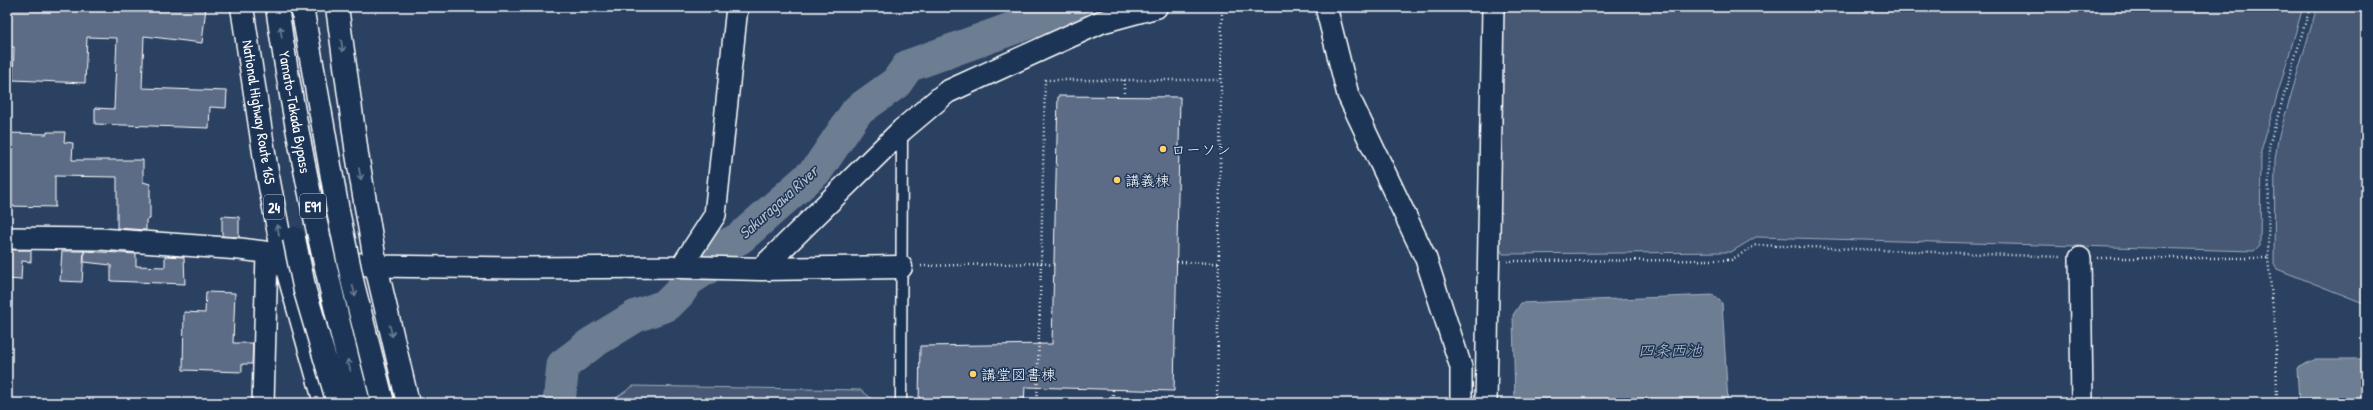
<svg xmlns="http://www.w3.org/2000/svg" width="2373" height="410" font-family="'Patrick Hand','Klee One',sans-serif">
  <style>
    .green { fill: #465975; stroke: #a2acba }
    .water { fill: #6d7d92; stroke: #a7b1be }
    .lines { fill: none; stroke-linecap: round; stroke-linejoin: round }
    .river { stroke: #6d7d92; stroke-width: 33 }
    .building { fill: #5b6c86; stroke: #fff }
    .lane-casing { stroke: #fff; stroke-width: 13 }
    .street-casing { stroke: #fff; stroke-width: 24 }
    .secondary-casing { stroke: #fff; stroke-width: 25 }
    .highway-casing { stroke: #fff; stroke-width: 25 }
    .path { stroke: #fff; stroke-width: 2.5; stroke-dasharray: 1 3; stroke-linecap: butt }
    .lane { stroke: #1d3557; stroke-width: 10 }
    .street { stroke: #1d3557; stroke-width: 21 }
    .secondary { stroke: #1d3557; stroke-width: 22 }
    .highway { stroke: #1d3557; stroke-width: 22 }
    .highway-bridge-casing { stroke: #fff; stroke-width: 25; stroke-linecap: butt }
    .highway-bridge { stroke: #1d3557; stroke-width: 22 }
    .oneway { stroke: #6c7c92 }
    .poi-dot { fill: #ffd166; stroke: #1d3557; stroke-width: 1.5 }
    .labels { text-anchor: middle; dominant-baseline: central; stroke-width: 3; stroke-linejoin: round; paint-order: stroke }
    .shield { fill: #1d3557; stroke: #bbc2cd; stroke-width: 1 }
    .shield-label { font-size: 14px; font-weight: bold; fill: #fff }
    .street-label { font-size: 15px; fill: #fff; stroke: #1d3557 }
    .poi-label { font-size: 15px; fill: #fff; stroke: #1d3557; text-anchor: start }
    .water-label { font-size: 16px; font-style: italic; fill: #b6bec8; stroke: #1d3557 }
  </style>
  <rect width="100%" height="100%" fill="#2a4161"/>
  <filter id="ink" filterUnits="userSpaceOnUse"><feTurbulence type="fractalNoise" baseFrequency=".025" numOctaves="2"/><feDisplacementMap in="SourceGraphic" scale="8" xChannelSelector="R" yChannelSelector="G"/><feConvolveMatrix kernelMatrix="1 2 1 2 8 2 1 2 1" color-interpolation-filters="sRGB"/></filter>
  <g filter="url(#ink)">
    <path class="green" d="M1501,7H2303L2261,151L2260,245L2254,251L1756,237L1731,252L1503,254L1497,244Z
      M2317,7H2366V304L2277,269L2274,263L2275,160L2278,139Z
      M633,386L861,390L877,403H609Z"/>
    <path class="water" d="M1714,295L1722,303L1728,403H1515L1513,315L1521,303Z
      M2316,359H2366V403H2299L2297,368Z"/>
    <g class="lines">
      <path class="river" d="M559,403L563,365L592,343L636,316L667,305L679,293L688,280L707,268L706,256L740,238L817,170L857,111L896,83L908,66L1072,7"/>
    </g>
    <path class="building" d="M7,7H206L202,43L144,36L142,88L227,91L226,108L210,107L209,128L95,124V108L114,109L117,38L87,37L85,83L13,80L14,47H7Z
      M1058,96L1180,97L1174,391L1025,387L1024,403H919L920,346L1052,344Z
      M47,132H65L64,142L73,143L72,160H143V182L150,184V219L146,220V230L117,228V177L55,176V207L7,206V133L47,134Z
      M222,216L239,217V237L222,236Z
      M7,250H31V262L22,261L21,280L7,279Z
      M62,251H84L82,282L60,281Z
      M84,251L136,254V266L165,267V256L184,257L185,284L111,281V265L84,262Z
      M206,292L235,293L233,343H253L252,364H242V372L183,370L184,312L205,313Z"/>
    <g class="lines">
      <defs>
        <path id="lane" d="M901,403L902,133"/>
        <path id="street" d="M1326,7L1348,95L1426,259L1461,367V403
          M7,238L100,239L240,249L376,266L522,268L681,267L715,215L737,7
          M2080,258L2082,403
          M263,403L267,253
          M1486,403L1493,7"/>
        <path id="secondary" d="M681,267L761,269L902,130L947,92L1101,22L1156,7
          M761,269L901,267"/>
        <path id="highway" d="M242,7L266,166L283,255L325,403
          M302,7L338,211
          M337,7L357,154L376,266L408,403"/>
      </defs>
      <use href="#lane" class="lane-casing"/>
      <use href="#street" class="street-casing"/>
      <use href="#secondary" class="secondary-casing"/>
      <use href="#highway" class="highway-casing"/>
      <path class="path" d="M1124,97V80
        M2098,258H2268
        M1507,261L1731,260L1756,245L2061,257
        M1177,262L1218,263
        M1054,265L1041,263L1045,80H1221
        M921,266L1041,263L1037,403
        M1113,390V403
        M1217,403L1222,7
        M2277,403L2276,339L2268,258L2269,146L2310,7"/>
      <use href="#lane" class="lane"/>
      <use href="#street" class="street"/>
      <use href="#secondary" class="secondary"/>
      <use href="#highway" class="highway"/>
      <defs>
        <path id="highway-bridge" d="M277,7C296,141 325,272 359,403
          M338,211L353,284L383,403
          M294,238L305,291L338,403"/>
      </defs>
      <use href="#highway-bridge" class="highway-bridge-casing"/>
      <use href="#highway-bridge" class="highway-bridge"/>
    </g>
    <defs><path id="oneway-shaft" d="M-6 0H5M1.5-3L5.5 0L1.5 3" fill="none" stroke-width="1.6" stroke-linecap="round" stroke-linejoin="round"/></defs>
    <g class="oneway">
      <use href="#oneway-shaft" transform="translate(281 32) rotate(-98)"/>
      <use href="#oneway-shaft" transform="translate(342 46) rotate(82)"/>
      <use href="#oneway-shaft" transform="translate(360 174) rotate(80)"/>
      <use href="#oneway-shaft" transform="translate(278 230) rotate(-101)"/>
      <use href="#oneway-shaft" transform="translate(354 291) rotate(76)"/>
      <use href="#oneway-shaft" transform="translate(391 331) rotate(77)"/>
      <use href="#oneway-shaft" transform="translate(349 365) rotate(-104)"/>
    </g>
  </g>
  <g class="poi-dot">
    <circle cx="1163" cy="149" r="4"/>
    <circle cx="1117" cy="180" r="4"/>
    <circle cx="973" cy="374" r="4"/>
  </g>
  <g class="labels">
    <g class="shield">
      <rect x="300" y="194" width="26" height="24" rx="3"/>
      <rect x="264" y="195" width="20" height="24" rx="3"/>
    </g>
    <g class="shield-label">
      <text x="313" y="206">E91</text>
      <text x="274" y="207">24</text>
    </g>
    <g class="street-label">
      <text transform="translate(259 112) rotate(81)">National Highway Route 165</text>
      <text transform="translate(295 112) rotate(80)">Yamato-Takada Bypass</text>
    </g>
    <g class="poi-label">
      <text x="1171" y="149">ローソン</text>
      <text x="1125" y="180">講義棟</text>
      <text x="981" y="374">講堂図書棟</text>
    </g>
    <g class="water-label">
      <text transform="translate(778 202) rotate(-42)">Sakuragawa River</text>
      <text x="1670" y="350">四条西池</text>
    </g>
  </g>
  <rect width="2373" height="410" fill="none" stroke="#1d3557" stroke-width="24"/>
  <rect x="12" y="12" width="2349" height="386" fill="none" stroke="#fff" stroke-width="1.5" filter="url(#ink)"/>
</svg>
